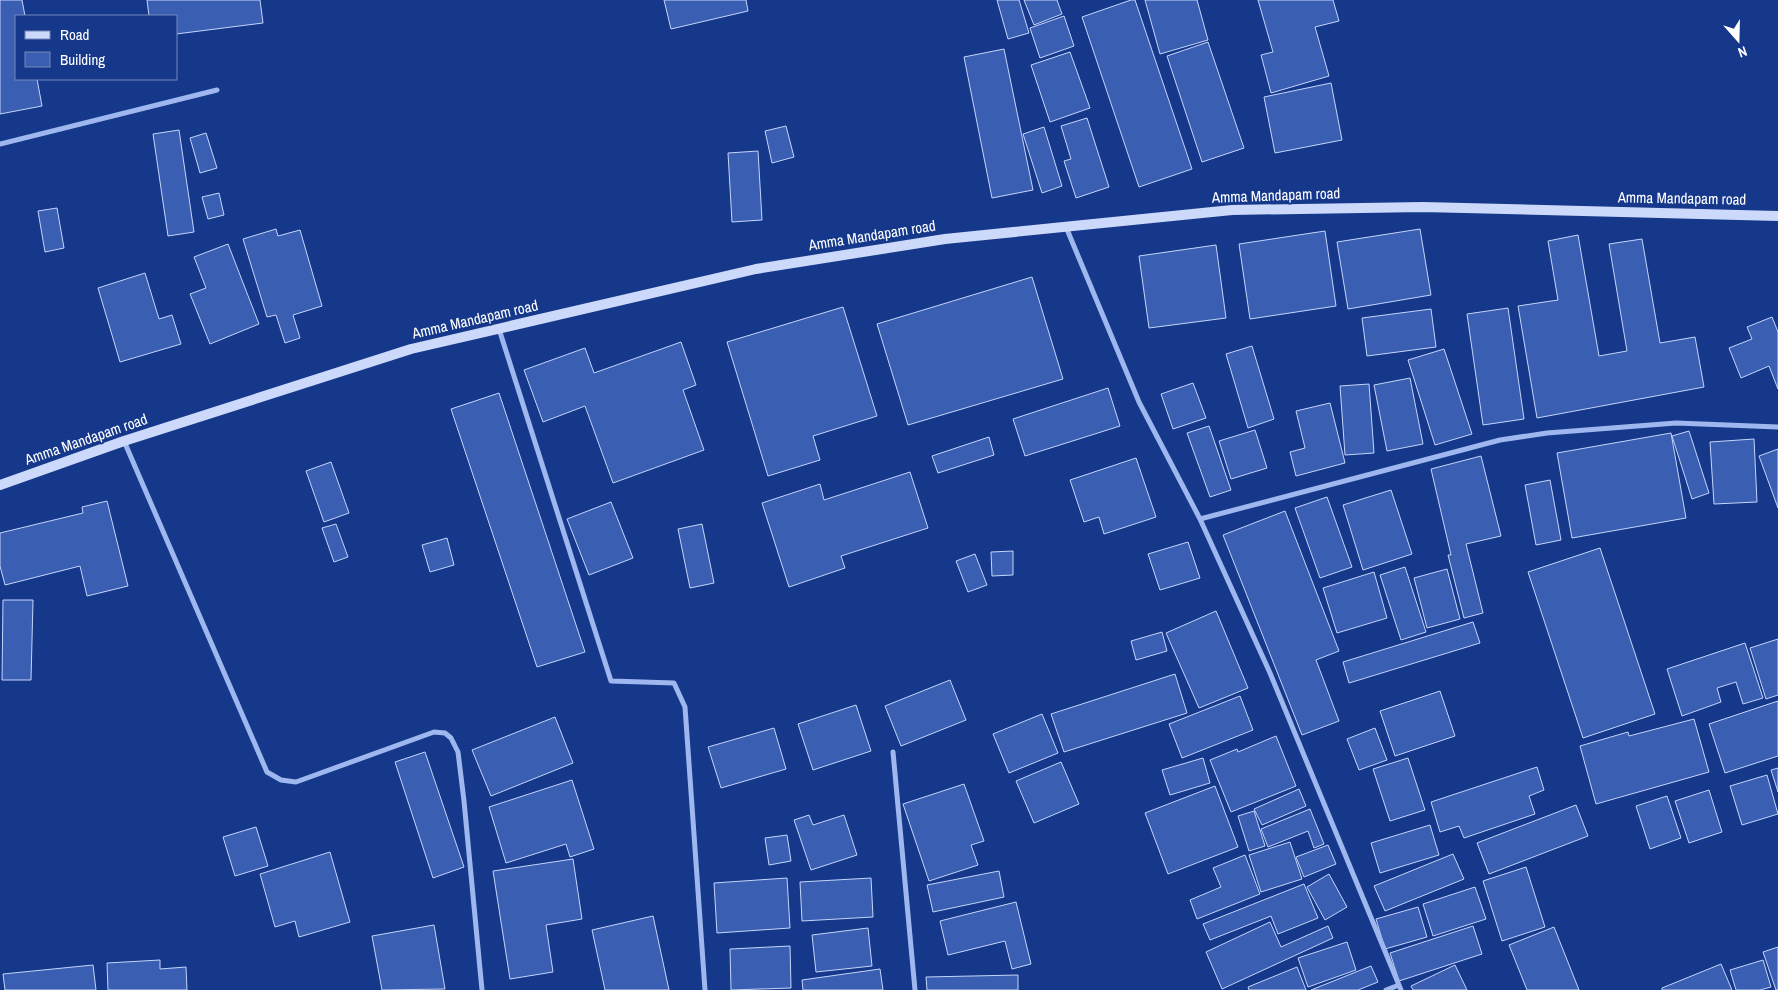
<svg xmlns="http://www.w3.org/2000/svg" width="1778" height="990" font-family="'Archivo Narrow',sans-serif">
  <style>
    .building { fill: #3a5eb2; stroke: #c5d5fb }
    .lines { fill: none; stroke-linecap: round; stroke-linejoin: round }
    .street { stroke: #9fb7ef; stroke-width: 5 }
    .secondary { stroke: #ccd9fa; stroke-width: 10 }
    .labels { text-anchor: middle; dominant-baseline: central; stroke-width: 4; stroke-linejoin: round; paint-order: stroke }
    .street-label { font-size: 15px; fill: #fff; stroke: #16388b }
  </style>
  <rect width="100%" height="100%" fill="#16388b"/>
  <path class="building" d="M0,0H22L25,16H16V79H37L42,106L0,114Z
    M147,0H260L263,23L176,34V16H149Z
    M664,0H746L748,11L671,29Z
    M997,0H1019L1029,33L1008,39Z
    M1024,0H1057L1062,14L1034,25Z
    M1131,0H1135L1192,169L1139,187L1082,17Z
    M1145,0H1197L1208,40L1160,54Z
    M1258,0H1333L1339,21L1315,27L1329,76L1271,93L1261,55L1273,52Z
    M1064,16L1074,46L1040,58L1030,28Z
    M1208,42L1244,148L1202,162L1167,56Z
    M1004,49L1033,190L992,198L964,57Z
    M1070,52L1090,108L1050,122L1031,65Z
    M1331,83L1342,140L1275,153L1264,97Z
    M1087,118L1109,187L1076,198L1064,161L1071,159L1061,126Z
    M786,126L794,157L772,163L765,131Z
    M1044,127L1062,186L1042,193L1023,134Z
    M179,130L194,232L168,236L153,134Z
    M206,133L217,168L200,173L190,138Z
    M758,151L762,220L732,222L728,153Z
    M219,193L224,215L208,219L202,197Z
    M57,208L64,248L45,252L38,211Z
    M276,229L278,236L300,230L322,306L293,315L300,338L285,343L276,315L267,317L243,239Z
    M1420,229L1431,295L1348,309L1337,242Z
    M1325,231L1336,306L1250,319L1239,244Z
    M1578,235L1599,356L1627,351L1609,244L1642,239L1660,343L1695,337L1704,387L1537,418L1518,306L1558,300L1548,241Z
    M228,244L259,324L210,344L190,294L206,288L194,257Z
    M1216,245L1226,318L1149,328L1139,256Z
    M145,273L159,319L172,315L181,344L120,362L98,288Z
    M1032,277L1063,379L908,425L877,324Z
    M843,307L877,416L813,436L820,460L768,476L727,342Z
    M1508,308L1524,419L1483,425L1467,314Z
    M1431,309L1436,347L1367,356L1362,318Z
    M1772,317L1778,332V389L1769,366L1741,378L1729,348L1752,339L1747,327Z
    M681,342L696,385L683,390L704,450L613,483L585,406L543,422L524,370L585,348L594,373Z
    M1252,346L1274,419L1248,428L1226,354Z
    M1444,349L1472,434L1435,445L1408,360Z
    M1410,378L1423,444L1387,451L1374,385Z
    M1193,383L1206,418L1173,429L1161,394Z
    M1369,384L1374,453L1345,455L1340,386Z
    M1108,388L1120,426L1025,456L1013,419Z
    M499,393L585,652L537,667L451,409Z
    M1330,403L1345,463L1296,476L1290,452L1305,448L1296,411Z
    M1209,426L1231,490L1210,497L1187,433Z
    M1255,430L1267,468L1231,479L1219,441Z
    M1689,431L1709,493L1692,499L1672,436Z
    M1671,433L1686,518L1572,538L1557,453Z
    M989,437L994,455L938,473L932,456Z
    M1754,439L1757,502L1714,504L1710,442Z
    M1778,449V508L1759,456Z
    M1481,456L1501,536L1466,544L1483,613L1464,618L1448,555H1451L1431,469Z
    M1136,458L1156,517L1104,534L1099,517L1084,522L1070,480Z
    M331,462L349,513L324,522L306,471Z
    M910,472L928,528L841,556L845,568L789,587L762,503L820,484L824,500Z
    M1550,480L1561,540L1536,545L1525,485Z
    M1391,490L1412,554L1363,570L1343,505Z
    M1327,497L1352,567L1320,578L1295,508Z
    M107,501L128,586L87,596L80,566L5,585L0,566V533L83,513L82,507Z
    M611,502L633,558L589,575L567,519Z
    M1285,511L1339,651L1316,660L1339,721L1302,735L1223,535Z
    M336,524L348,557L334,562L322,528Z
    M702,524L714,583L690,588L678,529Z
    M447,538L454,565L430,572L422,545Z
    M1188,542L1200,578L1160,590L1148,554Z
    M1600,548L1655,714L1583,738L1528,572Z
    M1013,551V575L992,576L991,552Z
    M975,554L987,585L968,592L956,561Z
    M1405,567L1426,632L1401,640L1380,575Z
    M1447,569L1460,619L1427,628L1414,578Z
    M1374,572L1387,618L1337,633L1323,588Z
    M3,600H33L31,680H2Z
    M1216,611L1248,688L1199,708L1166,633Z
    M1473,622L1480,643L1349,683L1343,662Z
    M1162,632L1167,651L1136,660L1131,641Z
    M1778,639V695L1766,699L1750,648Z
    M1745,643L1763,698L1743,704L1736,682L1717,688L1721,702L1682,716L1667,669Z
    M1175,674L1187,713L1064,752L1051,714Z
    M950,680L966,720L901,746L885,706Z
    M1440,691L1455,736L1395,756L1380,711Z
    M1240,696L1253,730L1182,758L1169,724Z
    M1778,701V756L1725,773L1709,724Z
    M856,705L871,751L813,770L798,724Z
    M1042,714L1058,753L1009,773L993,734Z
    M555,717L573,763L491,796L472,750Z
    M1694,719L1709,772L1596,804L1580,746L1628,732L1629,736Z
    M774,728L786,769L721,788L708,747Z
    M1375,728L1387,760L1359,770L1347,739Z
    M1276,736L1296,786L1231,812L1210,760L1237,749L1238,752Z
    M425,752L464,867L433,878L395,762Z
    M1203,758L1210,783L1170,795L1162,770Z
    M1408,758L1425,810L1390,821L1373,769Z
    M1061,762L1079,804L1034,823L1016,781Z
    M1537,767L1544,790L1529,796L1535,814L1464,838L1459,826L1440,832L1431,802Z
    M1778,768V792L1771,770Z
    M1767,775L1778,814L1742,825L1730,786Z
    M572,780L594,849L570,857L566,844L506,863L489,807Z
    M964,784L984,841L971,845L978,865L929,881L903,804Z
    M1215,786L1238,847L1168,874L1145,813Z
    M1299,789L1306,806L1262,825L1254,809Z
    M1709,790L1722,832L1689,843L1675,801Z
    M1667,796L1681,838L1650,849L1636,806Z
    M1576,805L1588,836L1489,874L1477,843Z
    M1310,809L1324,844L1314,848L1308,831L1268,847L1261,829Z
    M1254,811L1265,846L1249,851L1238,816Z
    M809,815L813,825L844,815L857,855L811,870L794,820Z
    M1430,825L1439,855L1380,873L1371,843Z
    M256,827L268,866L235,876L223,837Z
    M787,835L791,861L769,865L765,838Z
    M1290,842L1302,879L1261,892L1249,855Z
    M1328,845L1336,864L1304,877L1296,857Z
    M330,852L350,922L299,937L295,921L275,927L260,874Z
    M1453,854L1464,879L1385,911L1374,886Z
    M1245,855L1260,894L1197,919L1190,900L1221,887L1213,868Z
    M573,859L582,919L546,925L553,972L510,979L493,871Z
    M1526,867L1545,927L1502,941L1483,881Z
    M999,871L1004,897L933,912L927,885Z
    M1329,874L1347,907L1325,920L1307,887Z
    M787,878L790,928L717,933L714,883Z
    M871,878L873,917L802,921L800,882Z
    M1304,884L1318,918L1278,934L1271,916L1210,940L1203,924Z
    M1475,887L1486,919L1433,936L1423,904Z
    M1016,902L1031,964L1012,969L1005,941L948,955L940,921Z
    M1418,907L1427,937L1385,949L1376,919Z
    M653,916L669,990H605L592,930Z
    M1270,922L1281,947L1328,926L1333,938L1222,989L1206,952Z
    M434,925L445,989L382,990L372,936Z
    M1473,926L1482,954L1399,981L1390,953Z
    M1554,927L1579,990H1527L1509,945Z
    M868,928L872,966L816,972L812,935Z
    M1347,942L1356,970L1308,987L1298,958Z
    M790,946L791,988L731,990L730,949Z
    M1778,947V990H1776L1763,952Z
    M160,960V969L186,967L187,990H108L107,963Z
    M1763,960L1771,987L1760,990H1736L1730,970Z
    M1721,964L1732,990H1662V988Z
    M93,965L96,990H5L3,974Z
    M1455,965L1467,990H1413L1411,986Z
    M1371,966L1378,982L1358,990H1311Z
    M1297,967L1306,990H1249L1248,987Z
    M880,969L883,990H803L802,980Z
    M1018,975V990H927L926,977Z"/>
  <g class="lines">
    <path class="street" d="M0,144L217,90
      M1066,227L1139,402L1200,519L1270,673L1401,990
      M499,329L611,681L674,683L685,707L705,990
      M124,441L267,772L281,780L296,782L434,732L445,733L451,738L458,752L464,801L482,990
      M1200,519L1500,440L1547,433L1676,423L1778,427
      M893,752L915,990
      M1386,990L1399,985"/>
    <path class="secondary" d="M0,485L124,441L411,349L756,269L945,239L1232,210L1423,207L1778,216"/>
  </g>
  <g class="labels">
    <g class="street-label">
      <text transform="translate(1276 195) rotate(-2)">Amma Mandapam road</text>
      <text transform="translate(1682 198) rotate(1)">Amma Mandapam road</text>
      <text transform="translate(872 235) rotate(-9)">Amma Mandapam road</text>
      <text transform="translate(475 319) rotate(-13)">Amma Mandapam road</text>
      <text transform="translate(86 439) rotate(-19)">Amma Mandapam road</text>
    </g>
  </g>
  <rect x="15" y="15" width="162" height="65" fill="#16388b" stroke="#7388b9"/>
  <rect x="25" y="31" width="25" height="8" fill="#ccd9fa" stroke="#7388b9"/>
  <text x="60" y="40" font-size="15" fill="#ffffff">Road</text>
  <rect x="25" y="52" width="25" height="15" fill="#3a5eb2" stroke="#7388b9"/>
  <text x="60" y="65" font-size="15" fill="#ffffff">Building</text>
  <g transform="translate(1738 40) rotate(160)" stroke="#16388b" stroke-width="4" paint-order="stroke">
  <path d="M0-4L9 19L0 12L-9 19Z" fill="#ffffff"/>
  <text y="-8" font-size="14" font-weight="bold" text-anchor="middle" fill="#ffffff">N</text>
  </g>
</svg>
